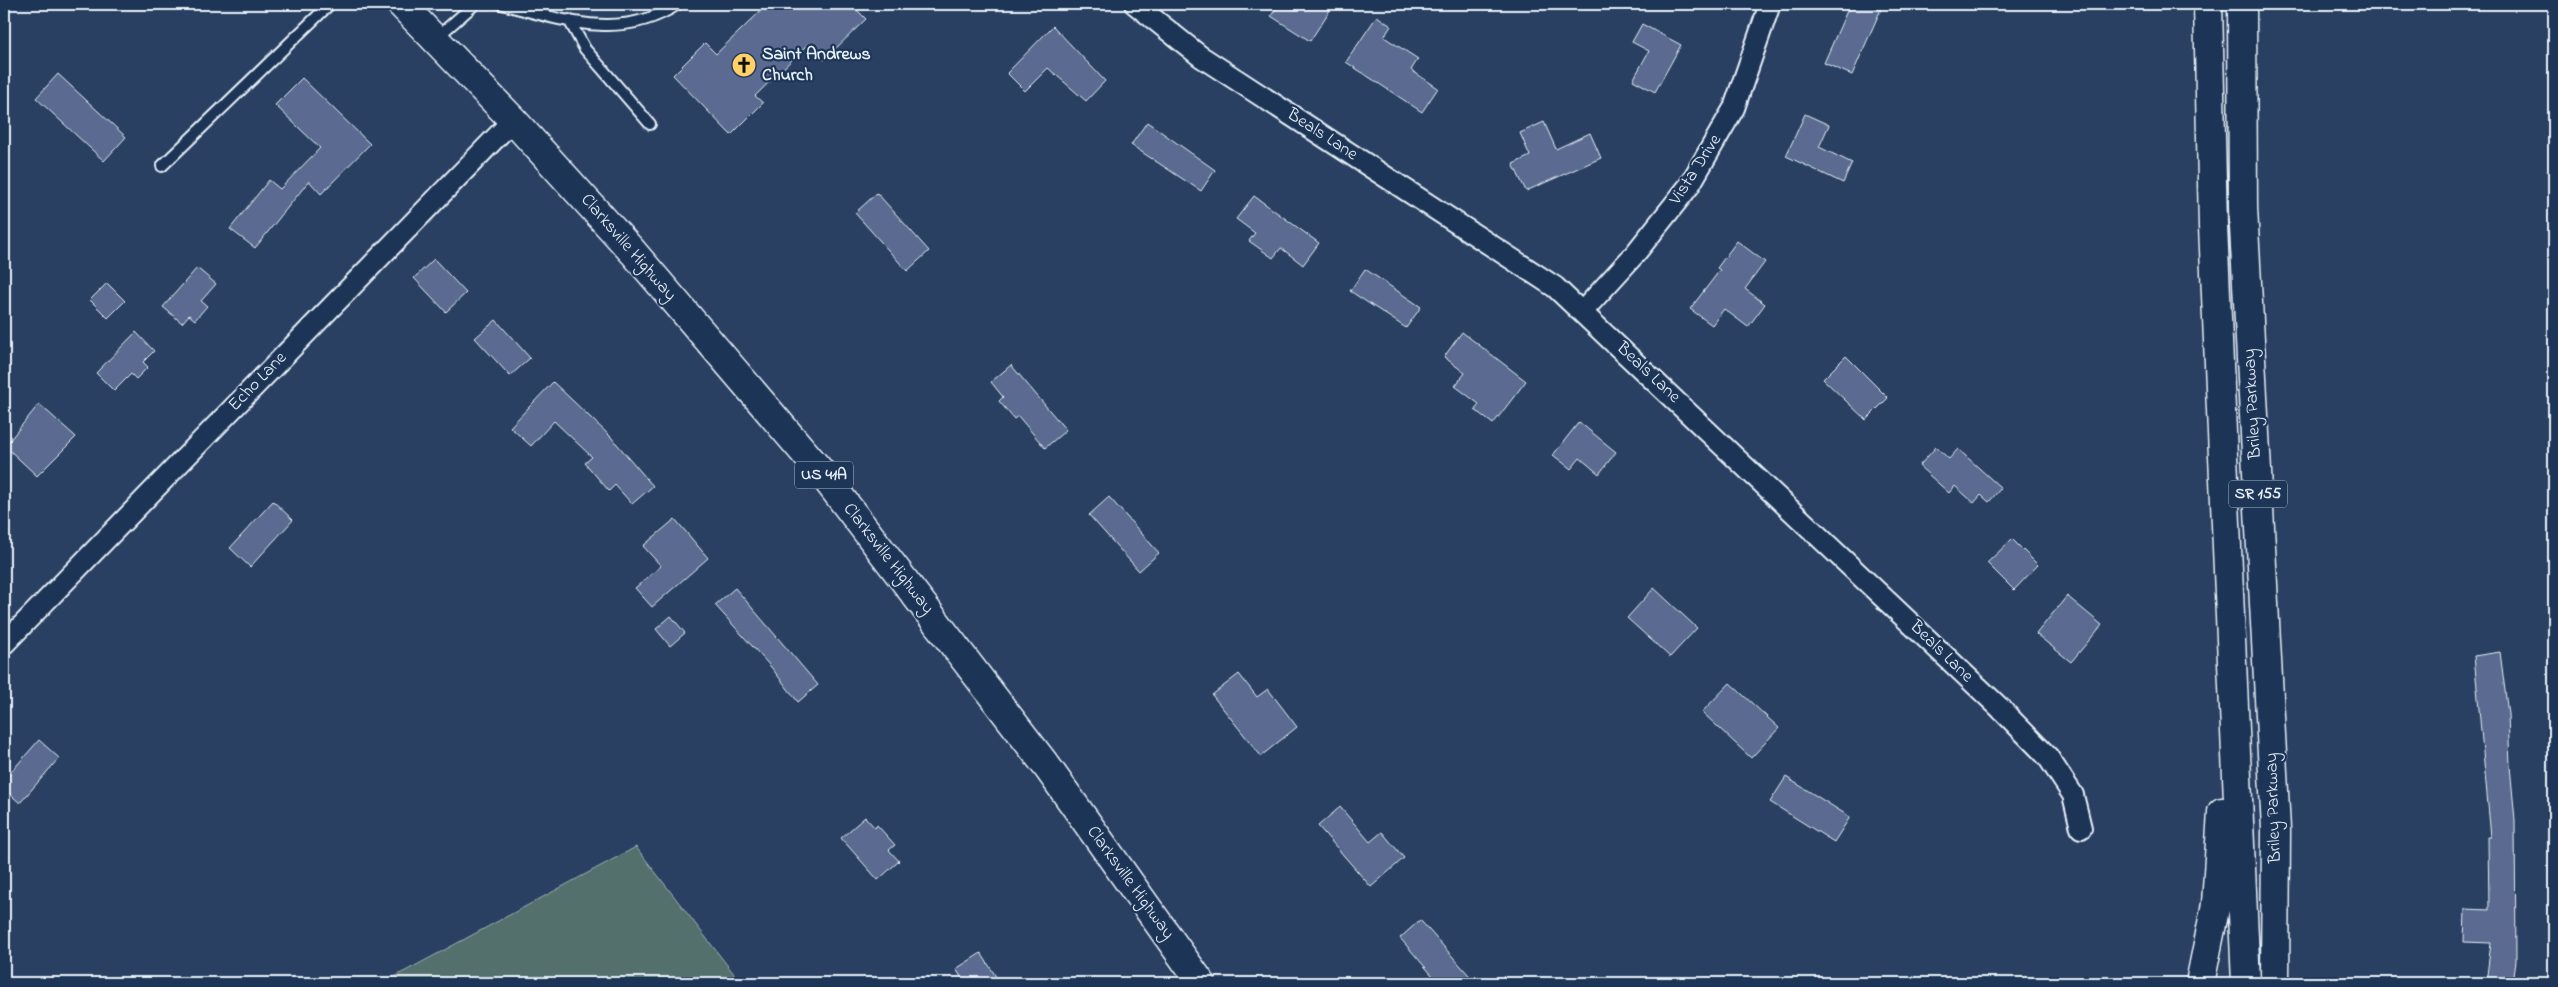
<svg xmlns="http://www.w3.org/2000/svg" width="2558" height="987" font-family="'Indie Flower',sans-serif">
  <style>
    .green { fill: #526f6d; stroke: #9db0b2 }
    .building { fill: #5a6b90; stroke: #e8f1f8 }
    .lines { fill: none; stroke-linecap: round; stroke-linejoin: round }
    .lane-casing { stroke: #e8f1f8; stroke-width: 14 }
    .street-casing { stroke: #e8f1f8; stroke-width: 24 }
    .primary-casing { stroke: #e8f1f8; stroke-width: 31 }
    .highway-casing { stroke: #e8f1f8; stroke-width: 31 }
    .lane { stroke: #1d3557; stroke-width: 10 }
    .street { stroke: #1d3557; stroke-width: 20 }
    .primary { stroke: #1d3557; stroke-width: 28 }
    .highway { stroke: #1d3557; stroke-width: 28 }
    .labels { text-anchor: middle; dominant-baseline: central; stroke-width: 4.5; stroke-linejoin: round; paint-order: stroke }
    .shield { fill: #1d3557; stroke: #abb9c8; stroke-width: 1 }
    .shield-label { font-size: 16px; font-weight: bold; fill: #e8f1f8 }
    .poi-label { font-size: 18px; font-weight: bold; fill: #e8f1f8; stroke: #1d3557; text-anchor: start }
    .street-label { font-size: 18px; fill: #e8f1f8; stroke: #1d3557 }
  </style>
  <rect width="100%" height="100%" fill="#294062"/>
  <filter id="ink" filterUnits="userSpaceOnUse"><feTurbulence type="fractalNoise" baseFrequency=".02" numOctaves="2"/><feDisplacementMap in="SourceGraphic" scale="10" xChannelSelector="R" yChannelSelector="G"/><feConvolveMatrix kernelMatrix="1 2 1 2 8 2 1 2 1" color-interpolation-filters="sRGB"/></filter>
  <g filter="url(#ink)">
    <path class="green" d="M636,847L741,983H383Z"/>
    <path class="building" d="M768,4H851L866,19L824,60L808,44L755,96L763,103L731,135L673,75L705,43L716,54Z
      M1279,4H1334L1310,41L1271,16Z
      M1850,4H1868L1881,9L1852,75L1824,63Z
      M1377,16L1391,26L1384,37L1418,59L1411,70L1438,88L1422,112L1346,62Z
      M1642,24L1681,45L1655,92L1633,80L1649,51L1632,42Z
      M1053,26L1105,81L1086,101L1048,68L1025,91L1007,73Z
      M58,74L126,137L104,161L36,98Z
      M302,78L370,144L321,194L309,181L255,248L230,229L269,180L280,189L320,148L275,105Z
      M1805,114L1829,125L1819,147L1852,163L1843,183L1786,156Z
      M1147,122L1215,170L1201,191L1131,145Z
      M1544,122L1556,149L1590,133L1601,158L1526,191L1513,164L1530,156L1520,133Z
      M877,193L929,251L907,271L855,213Z
      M1254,196L1319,243L1303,265L1281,248L1273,258L1249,241L1255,233L1236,219Z
      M1737,241L1765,262L1745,289L1765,304L1748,327L1724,309L1712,325L1690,309L1720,270L1717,268Z
      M434,259L466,293L446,312L414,278Z
      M197,268L216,284L201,301L207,306L195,320L189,315L182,323L163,307Z
      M1365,269L1421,307L1406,328L1350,291Z
      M107,283L125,301L108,318L90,300Z
      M496,320L530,358L510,376L475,338Z
      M136,332L154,351L143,362L148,367L136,379L131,374L114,391L96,373Z
      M1462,332L1526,381L1493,424L1475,410L1479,404L1455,386L1465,373L1444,357Z
      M1846,356L1888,398L1866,420L1823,379Z
      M1011,365L1066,430L1045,448L1018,416L1014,419L999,401L1003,397L991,382Z
      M553,382L611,437L653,486L632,504L615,485L609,491L585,463L592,457L554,421L531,446L510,427Z
      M39,404L76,437L37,476L5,446Z
      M1579,422L1616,452L1599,474L1580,458L1571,469L1553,455Z
      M1936,447L1949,459L1958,449L2001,488L1989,502L1981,495L1974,503L1955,486L1949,493L1919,466Z
      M1109,497L1159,553L1139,571L1089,515Z
      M273,501L293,520L250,567L230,548Z
      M675,519L708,558L652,607L635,588L661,566L643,546Z
      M2012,539L2038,565L2014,590L1987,563Z
      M735,588L818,685L798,702L771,667L715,605Z
      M1654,588L1697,628L1670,657L1627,618Z
      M2067,596L2102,625L2071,662L2036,634Z
      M671,616L685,633L670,646L656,629Z
      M2500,652L2508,714L2510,766L2515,820L2516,961L2513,983H2486L2491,943L2464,942L2465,909L2489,910L2488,837H2491L2474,656Z
      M1239,674L1257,697L1268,689L1297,727L1261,756L1212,695Z
      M1730,683L1779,728L1751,758L1702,712Z
      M39,740L59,758L20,803L4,789V780Z
      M1786,777L1850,817L1834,842L1770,802Z
      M1340,807L1370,842L1382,832L1404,858L1371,887L1318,826Z
      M865,817L875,828L877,825L895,845L889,850L899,861L878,880L841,838Z
      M1420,920L1476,983H1439L1400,938Z
      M981,953L1000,983H965L956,969Z"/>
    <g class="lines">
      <defs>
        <path id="lane" d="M502,4C562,20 621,42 678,4
          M569,20L585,49L650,124
          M436,38L475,4
          M162,166L330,4"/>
        <path id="street" d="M1135,4L1200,56L1555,287L1999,707L2048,757L2073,795L2081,828
          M1582,312L1634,255L1689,186L1734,108L1770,4
          M4,644L513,120"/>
        <path id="primary" d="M401,4L513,120L633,252L821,472L1048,768L1201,983"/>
        <path id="highway" d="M2208,4L2213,226L2246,983
          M2242,4L2243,208L2276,829L2275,983
          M2200,983L2216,904L2222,812"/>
      </defs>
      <use href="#lane" class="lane-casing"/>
      <use href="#street" class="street-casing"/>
      <use href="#primary" class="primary-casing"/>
      <use href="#highway" class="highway-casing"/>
      <use href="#lane" class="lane"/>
      <use href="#street" class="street"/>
      <use href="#primary" class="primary"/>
      <use href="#highway" class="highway"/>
    </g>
  </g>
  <defs>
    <symbol id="church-disc" viewBox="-11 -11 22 22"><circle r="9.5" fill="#ffd166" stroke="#1d3557"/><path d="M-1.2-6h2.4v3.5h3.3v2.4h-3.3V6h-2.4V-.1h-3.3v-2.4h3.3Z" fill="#111"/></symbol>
  </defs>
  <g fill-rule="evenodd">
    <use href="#church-disc" x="730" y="51" width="28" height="28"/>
  </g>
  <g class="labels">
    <g class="shield">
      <rect x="795" y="461.5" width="58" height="27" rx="4"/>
      <rect x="2229" y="480.5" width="58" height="27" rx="4"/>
    </g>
    <g class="shield-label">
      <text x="824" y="475">US 41A</text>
      <text x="2258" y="494">SR 155</text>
    </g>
    <g class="poi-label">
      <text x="762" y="55">Saint Andrews<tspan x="762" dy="21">Church</tspan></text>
    </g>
    <g class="street-label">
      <text transform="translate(1322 135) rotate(33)">Beals Lane</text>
      <text transform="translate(1696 170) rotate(-57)">Vista Drive</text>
      <text transform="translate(628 248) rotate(49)">Clarksville Highway</text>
      <text transform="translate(1648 373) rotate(43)">Beals Lane</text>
      <text transform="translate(258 382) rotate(-46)">Echo Lane</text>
      <text transform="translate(2253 404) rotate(-93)">Briley Parkway</text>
      <text transform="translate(888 559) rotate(52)">Clarksville Highway</text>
      <text transform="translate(1941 652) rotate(44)">Beals Lane</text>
      <text transform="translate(2274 808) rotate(-92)">Briley Parkway</text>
      <text transform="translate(1130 883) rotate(54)">Clarksville Highway</text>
    </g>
  </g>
  <rect width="2558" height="987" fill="none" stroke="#1d3557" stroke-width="20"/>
  <rect x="10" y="10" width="2538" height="967" fill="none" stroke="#e8f1f8" stroke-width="2" filter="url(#ink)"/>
</svg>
